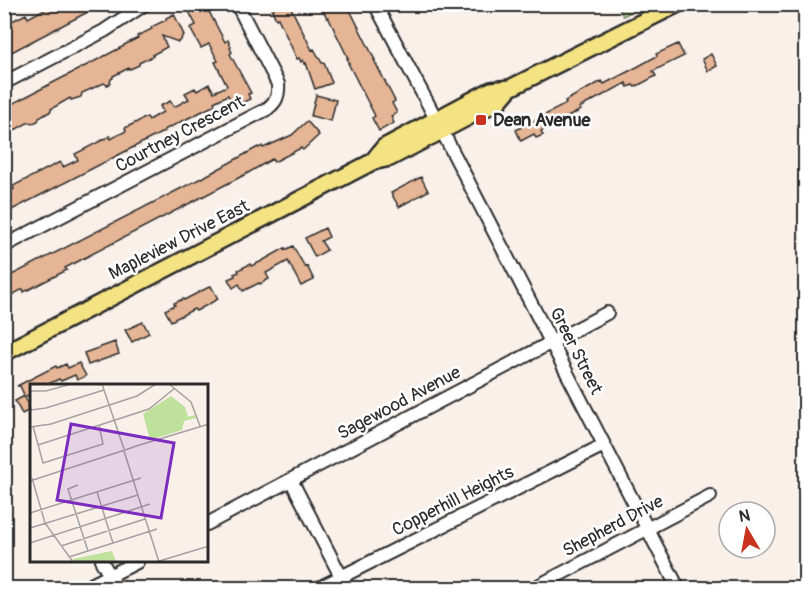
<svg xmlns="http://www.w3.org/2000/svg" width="810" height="593" font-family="Pangolin,sans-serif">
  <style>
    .green { fill: #bee19b; stroke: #748663; stroke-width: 1.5 }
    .building { fill: #e5b595; stroke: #2b2b2b; stroke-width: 1.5 }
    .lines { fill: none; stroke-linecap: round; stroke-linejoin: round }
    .minor-casing { stroke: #2b2b2b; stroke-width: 16 }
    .major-casing { stroke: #2b2b2b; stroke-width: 20 }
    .minor { stroke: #fff; stroke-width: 12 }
    .major { stroke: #f4e382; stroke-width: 15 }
    .poi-dot { fill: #c8321e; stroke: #fff; stroke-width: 2 }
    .labels { text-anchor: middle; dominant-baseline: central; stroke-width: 5; stroke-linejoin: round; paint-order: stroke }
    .poi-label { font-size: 18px; font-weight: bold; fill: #2b2b2b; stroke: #fff; text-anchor: start }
    .street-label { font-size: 18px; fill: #2b2b2b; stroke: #fff }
    .inset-road { fill: none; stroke: #a7a19e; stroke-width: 1.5 }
    .view { fill: #7b2cbf; fill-opacity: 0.15; stroke: #7b2cbf; stroke-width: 3 }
    .inset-edge { fill: none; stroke: #2b2b2b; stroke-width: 3 }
  </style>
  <rect width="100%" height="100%" fill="#faf0ea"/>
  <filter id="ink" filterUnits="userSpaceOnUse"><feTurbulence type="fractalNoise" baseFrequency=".0167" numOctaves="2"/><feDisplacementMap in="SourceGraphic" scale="12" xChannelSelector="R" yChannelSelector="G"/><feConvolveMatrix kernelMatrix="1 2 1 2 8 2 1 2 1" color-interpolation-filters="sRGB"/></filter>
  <g filter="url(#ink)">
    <path class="green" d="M617,5H644L623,16Z"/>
    <path class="building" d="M54,4H103L4,56V25L26,14L28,18Z
      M185,4H205L225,42L228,40L231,47L230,48L232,52L230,54L251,93L248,94L250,99L234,107L228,95L214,102L215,105L164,130L165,131L4,214V194L14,189L13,186L60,162L63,167L78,160L75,154L110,136L111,139L126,131L125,128L147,117L149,120L163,112L160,106L170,101L174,107L189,99L185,93L195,88L197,91L209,84L214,92L227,86L215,62L218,61L209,44L201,48L190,28L196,25Z
      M272,4H289L312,50L314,49L322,63H324L332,83L315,89L306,63L305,64L303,60L301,62L299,58L297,59L278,18L276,19L272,10L274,9Z
      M320,4H347L375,60H374L395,101L392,103L397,113L391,116L394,123L379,131L372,118L375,116L348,63H349L347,58H348L328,17L327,18Z
      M174,14L184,35L182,36L181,40L178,42L162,36L167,47L152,55L153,56L139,63V65L130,69L129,68L113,76V78L111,79L110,83L107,85L104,83L82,93L81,97L71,100L70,98L51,109V111L39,118L38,121L33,123L29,122L4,136V108L124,46V45L138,38L137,36L152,29L151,27L166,20V18Z
      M678,44L684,56L653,71L656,76L635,87L633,85L628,87L626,83L579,108L581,110L541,131L543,135L536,138L534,134L521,141L516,130L566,104L565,101L583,91L602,81L604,84L637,67L657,56L656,54Z
      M711,54L717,66L708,71L702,59Z
      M316,95L336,100L331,121L311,116Z
      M307,121L319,135L303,150L301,148L274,162L272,159L248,173L65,268L67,270L24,292L23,289L4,299V279L213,172L258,147L259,148L262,146L263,148L292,135Z
      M421,177L428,191L399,207L391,193Z
      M325,228L329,237L321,241L327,250L315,257L305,238Z
      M293,246L305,267L307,266L314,280L301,286L288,261L266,273L269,279L260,284L259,283L243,291L239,284L233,288L228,279L235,276L234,274L239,272L238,270L250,264L251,266L260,262L285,248V250Z
      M211,286L218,299L196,311L194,309L171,321L165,310L175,305L174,303L183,299L184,300Z
      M143,322L149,333L132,342L125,330Z
      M115,342L119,354L88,365L84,353Z
      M79,363L86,376L77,380L75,375L61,381L59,379L44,386H32V393L25,397L20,386H17L56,366L57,368L66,364L68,368Z
      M24,396L29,405L27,406L30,410L22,414L15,401Z"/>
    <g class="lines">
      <defs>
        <path id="minor" d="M375,4L436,119
          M4,83L104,31L145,4
          M442,131L678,588
          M4,246L267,109C276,102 279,96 278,84L237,4
          M291,480L347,588
          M207,524L607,313
          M102,562L117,588
          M85,588L137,562
          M319,588L604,445
          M534,588L710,496"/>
        <path id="major" d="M372,162L384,147L491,90L510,88L678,4
          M4,353L372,162L390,158L499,101L510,88"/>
      </defs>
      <use href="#minor" class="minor-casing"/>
      <use href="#major" class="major-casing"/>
      <use href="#minor" class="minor"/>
      <use href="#major" class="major"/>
    </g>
  </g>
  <rect class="poi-dot" x="475" y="114" width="12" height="12" rx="3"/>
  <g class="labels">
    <g class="poi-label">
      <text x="493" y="120">Dean Avenue</text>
    </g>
    <g class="street-label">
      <text transform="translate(180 134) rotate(-28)">Courtney Crescent</text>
      <text transform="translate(179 240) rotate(-27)">Mapleview Drive East</text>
      <text transform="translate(576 351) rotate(63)">Greer Street</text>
      <text transform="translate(399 403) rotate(-28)">Sagewood Avenue</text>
      <text transform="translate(453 501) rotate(-27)">Copperhill Heights</text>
      <text transform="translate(613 526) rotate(-28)">Shepherd Drive</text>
    </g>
  </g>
  <g transform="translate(30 384)">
    <rect width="178" height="178" fill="#faf0ea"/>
    <path d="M141,12L155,23L158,33L165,31L166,34L154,37L152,46L120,56L113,30ZM82,167L86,178H46L43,175Z" fill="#bee19b"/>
    <path class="inset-road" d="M72,0L94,65M139,0L161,18L170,42M0,7H16L41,0M0,21L1,26L16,24L74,6M3,42L13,79L73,60L69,41M0,43L21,40L107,12L126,0M8,61L119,25L145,4M103,63L179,40M94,67L129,178M2,94L15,139L43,178M0,97L104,63M48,101L38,105L58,167M67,108L83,159M0,129L111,94M0,144L108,111M0,159L120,120M31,162L115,135M39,173L127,145M126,178L179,162"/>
    <path class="view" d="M41,40L144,59L131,134L27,116Z"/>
    <rect width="178" height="178" class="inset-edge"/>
  </g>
  <rect width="810" height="593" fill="none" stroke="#fff" stroke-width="24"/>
  <rect x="12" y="12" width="786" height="569" fill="none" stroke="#2b2b2b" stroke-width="2" filter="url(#ink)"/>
  <g transform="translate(747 530) rotate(350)"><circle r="28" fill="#ffffff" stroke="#aaaaaa" stroke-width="1.5"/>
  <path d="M0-4.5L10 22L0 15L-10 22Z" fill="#c8321e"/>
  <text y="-9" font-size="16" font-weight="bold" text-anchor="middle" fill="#2b2b2b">N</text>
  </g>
</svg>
